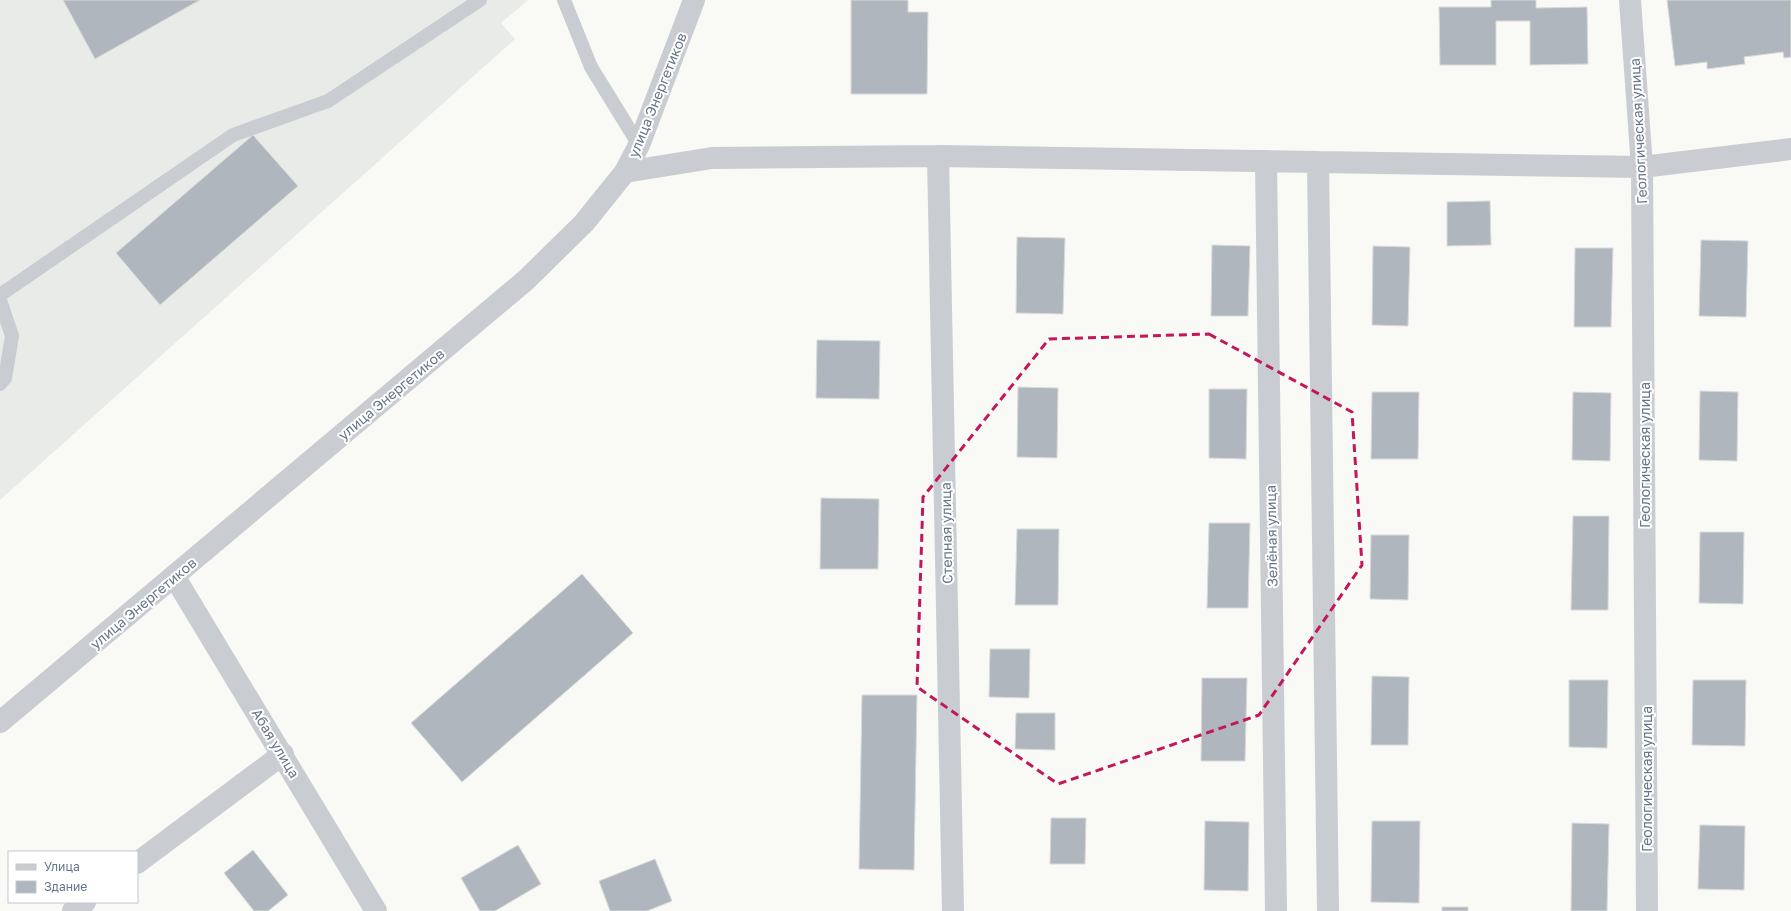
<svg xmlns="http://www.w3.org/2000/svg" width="1791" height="911" font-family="'Golos Text',sans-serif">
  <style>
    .built { fill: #e9ebe9 }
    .building { fill: #afb6bd; stroke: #dadbd8 }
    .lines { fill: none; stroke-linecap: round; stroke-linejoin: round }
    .service { stroke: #c9ccd0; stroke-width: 14 }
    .minor { stroke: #c9ccd0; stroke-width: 22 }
    .tertiary { stroke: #c9ccd0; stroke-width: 22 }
    .marked { fill: none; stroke: #c2185b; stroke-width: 3; stroke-dasharray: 8 5; stroke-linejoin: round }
    .labels { text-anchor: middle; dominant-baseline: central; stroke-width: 4; stroke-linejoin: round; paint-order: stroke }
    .street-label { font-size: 14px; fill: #677688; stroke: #fff }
  </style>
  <rect width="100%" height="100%" fill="#f9f9f6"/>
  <path class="built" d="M0,0H528L501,23L515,39L0,500Z"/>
  <path class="building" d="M63,0H200L95,59Z
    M851,0H908V12H928L927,94H851Z
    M1491,0H1536V8L1587,7L1588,64L1530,65V21H1496V65H1440L1439,7H1491Z
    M1667,0H1791V57L1784,58L1783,52L1744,57L1745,64L1707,69V62L1675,66Z
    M253,135L298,186L160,305L116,253Z
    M1490,201L1491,245L1447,246V202Z
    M1017,237L1065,238L1063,314L1016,313Z
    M1701,240L1748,241L1746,317L1699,316Z
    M1212,245L1250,246L1248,316H1211Z
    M1373,246L1410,247L1408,326L1372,325Z
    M1575,248H1613L1611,327H1574Z
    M817,340L880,341L879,399L816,398Z
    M1018,387L1058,388L1057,458L1017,457Z
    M1209,389H1247L1246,459L1209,458Z
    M1700,391L1738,392L1737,461L1699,460Z
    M1372,392H1419L1418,459H1371Z
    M1573,392L1611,393L1610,461L1572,460Z
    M821,498L879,499L878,569H820Z
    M1573,516H1609L1608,610H1571Z
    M1209,523H1250L1248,608H1207Z
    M1017,529H1059L1058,605H1015Z
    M1700,532H1744L1743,604L1699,603Z
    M1371,535H1409L1408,600L1370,599Z
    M582,574L633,633L462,782L411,723Z
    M990,649H1030L1029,698L989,697Z
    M1372,676L1409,677L1408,745H1371Z
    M1202,678H1247L1245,761H1201Z
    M1569,680H1608L1607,748L1569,747Z
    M1693,680H1746L1745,746L1692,745Z
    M862,695H917L914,870L859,869Z
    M1016,713H1055V750L1015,749Z
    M1051,818H1086L1085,864H1050Z
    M1205,821L1249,822L1248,891L1204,890Z
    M1372,821H1420L1419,903L1371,902Z
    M1572,823L1609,824L1607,911H1571Z
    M1700,825L1745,826L1744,890L1698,889Z
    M518,845L541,884L495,911H480L461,878Z
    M253,850L288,895L268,911H254L224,873Z
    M655,859L672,901L647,911H610L599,881Z
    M1442,907H1468V911H1442Z"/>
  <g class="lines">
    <path class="service" d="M564,0L591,67L639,145
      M0,295L233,135L328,101L480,0
      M0,300L12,336L5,378L0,384"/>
    <path class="minor" d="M1630,0L1642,167L1647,911
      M938,156L953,911
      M1266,161L1276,911
      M1318,162L1328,911
      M625,172L712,158L938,156L1642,167L1791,149
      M174,576L526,280L584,223L625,172L639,145L694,0
      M137,863L283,754
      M73,911L85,902"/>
    <path class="tertiary" d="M0,722L174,576L376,911"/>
  </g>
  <path class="marked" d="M1209,334L1352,412L1362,565L1259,715L1058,784L917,687L923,497L1049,339Z"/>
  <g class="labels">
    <g class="street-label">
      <text transform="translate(657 95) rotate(-68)">улица Энергетиков</text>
      <text transform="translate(1638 131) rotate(-93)">Геологическая улица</text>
      <text transform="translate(391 394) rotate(-40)">улица Энергетиков</text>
      <text transform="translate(1644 455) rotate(-90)">Геологическая улица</text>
      <text transform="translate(946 533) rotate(-91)">Степная улица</text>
      <text transform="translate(1271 536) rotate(-91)">Зелёная улица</text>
      <text transform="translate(143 603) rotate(-40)">улица Энергетиков</text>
      <text transform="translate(276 743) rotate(59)">Абая улица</text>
      <text transform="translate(1646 779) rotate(-90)">Геологическая улица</text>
    </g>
  </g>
  <rect x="8" y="851" width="130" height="52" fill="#ffffff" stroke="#c2c8cf"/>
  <rect x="16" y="864" width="20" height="6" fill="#c9ccd0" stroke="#c2c8cf"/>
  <text x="44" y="871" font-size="12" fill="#677688">Улица</text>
  <rect x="16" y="881" width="20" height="12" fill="#afb6bd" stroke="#c2c8cf"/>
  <text x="44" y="891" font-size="12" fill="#677688">Здание</text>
</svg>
